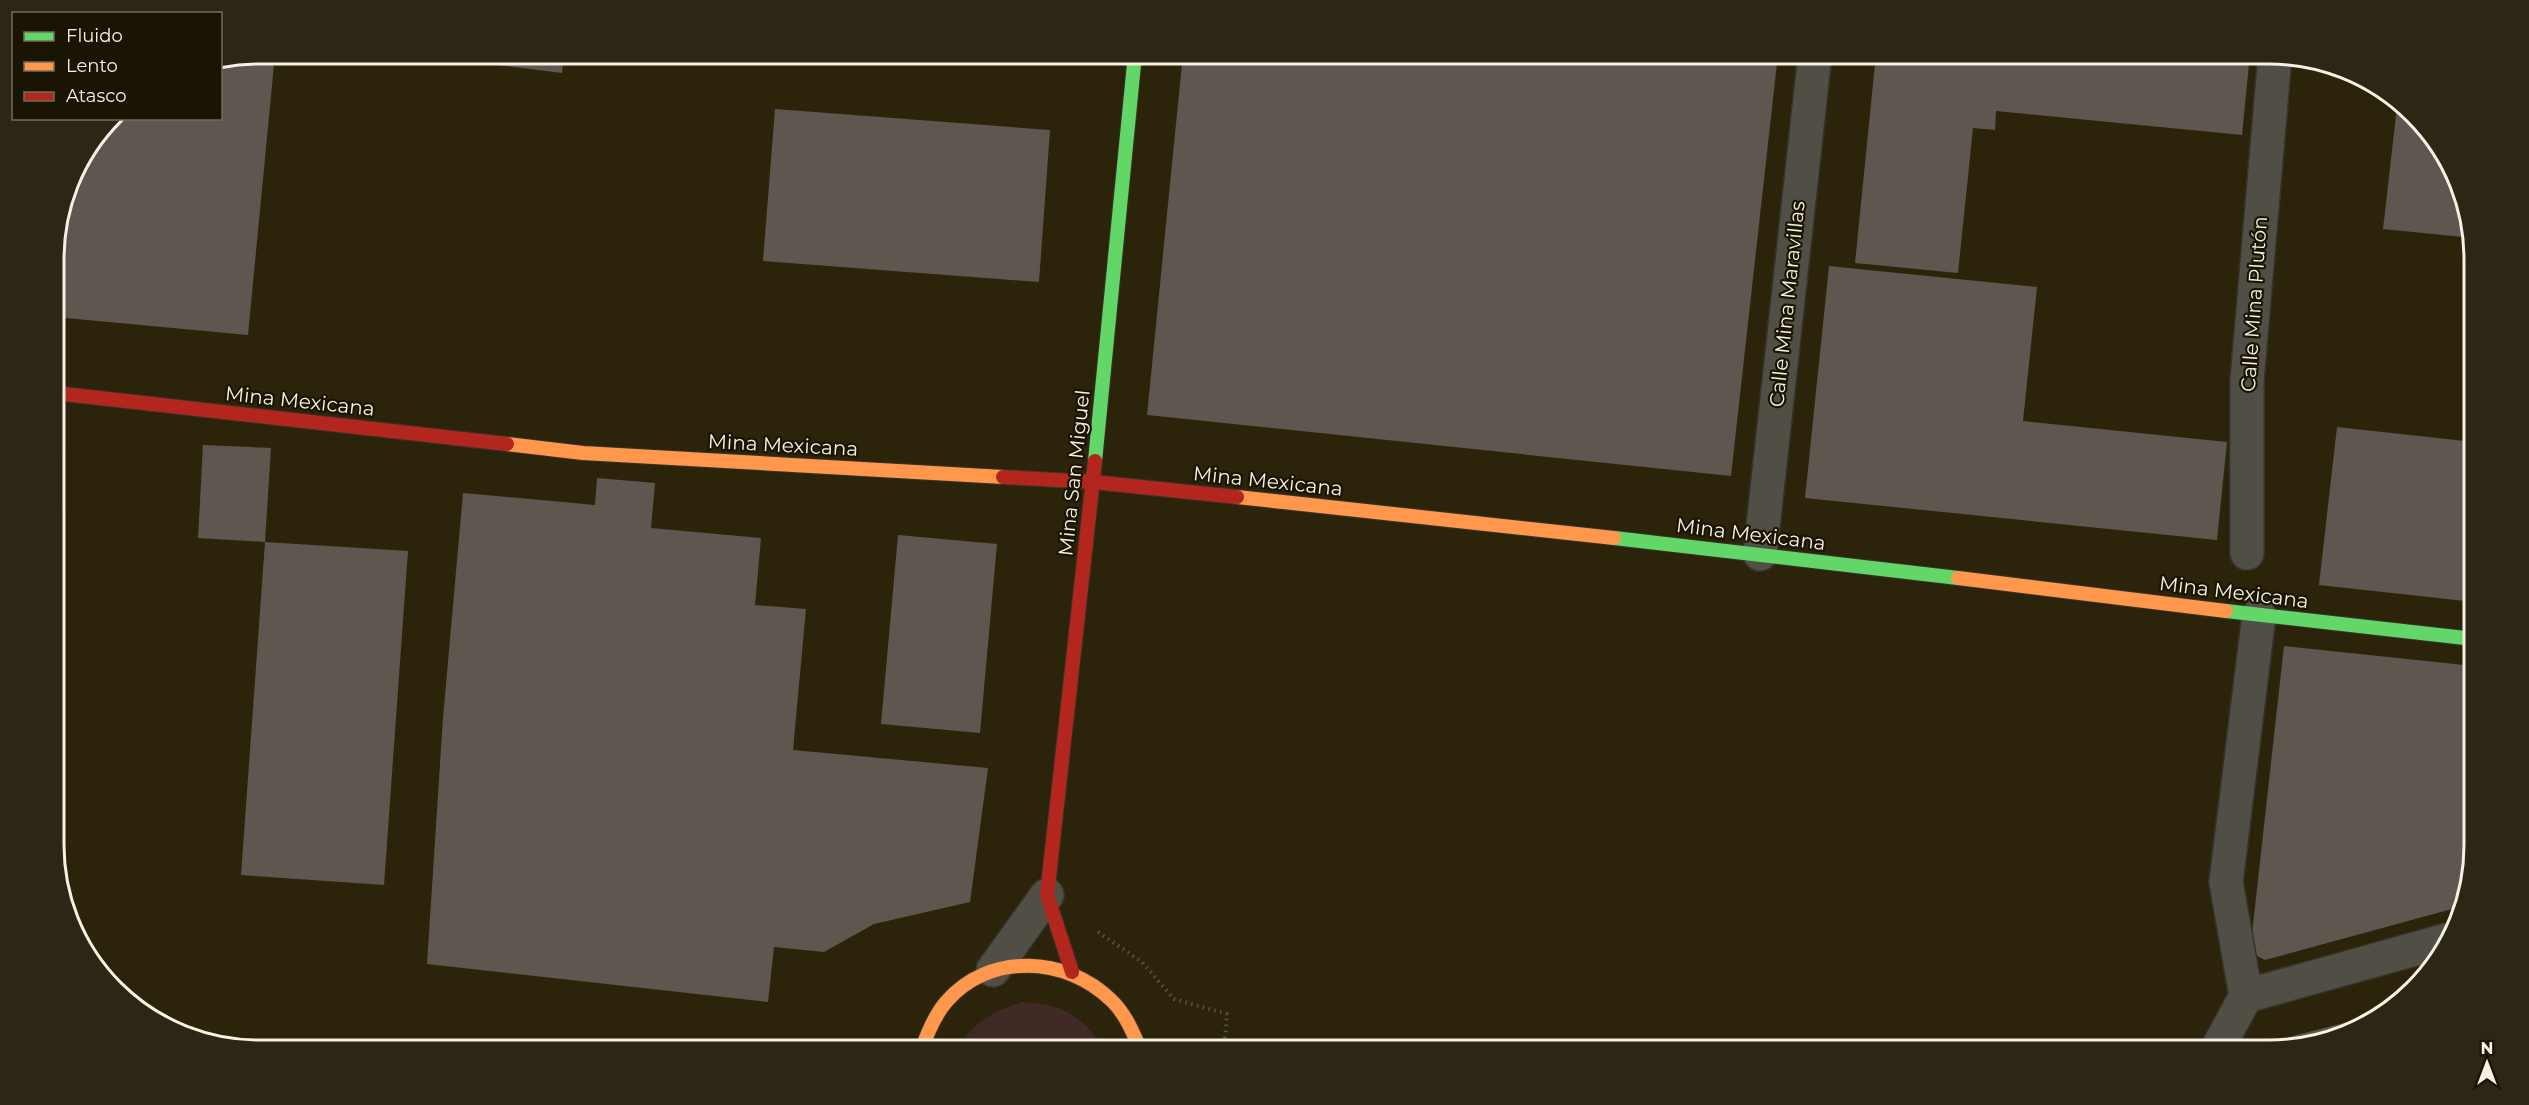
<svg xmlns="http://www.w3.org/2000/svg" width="2529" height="1105" font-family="Montserrat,sans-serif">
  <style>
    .built { fill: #2c240a }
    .green { fill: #412925 }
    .building { fill: #5d574f }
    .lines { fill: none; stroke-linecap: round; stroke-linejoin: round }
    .street-casing { stroke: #36342c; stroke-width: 36 }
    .fast-casing { stroke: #36342c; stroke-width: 16 }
    .slow-casing { stroke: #36342c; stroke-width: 16 }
    .jam-casing { stroke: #36342c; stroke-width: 16 }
    .path { stroke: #56544c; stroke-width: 4; stroke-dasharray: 1.5 4.5; stroke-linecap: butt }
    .street { stroke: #514e45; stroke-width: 33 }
    .fast { stroke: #63d668; stroke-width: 14 }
    .slow { stroke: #ff974d; stroke-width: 14 }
    .jam { stroke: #b3261e; stroke-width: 14 }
    .labels { text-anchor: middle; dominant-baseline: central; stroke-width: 4.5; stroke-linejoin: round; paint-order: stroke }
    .street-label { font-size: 20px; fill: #f5f2e5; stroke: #1a1502 }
    .rim { fill: none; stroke: #f5f2e5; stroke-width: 3 }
  </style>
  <rect width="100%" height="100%" fill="#1e1a0f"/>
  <path class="built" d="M260,54H2269L2348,70L2433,135L2473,233L2475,846L2459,924L2394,1009L2336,1040L2282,1051H260L181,1035L115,985L94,965L56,872L54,246L220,118L221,62Z"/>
  <path class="green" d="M1023,1002C1054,1005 1069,1008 1091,1031C1097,1038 1102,1043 1105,1051H959C968,1023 997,1010 1023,1002Z"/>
  <path class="building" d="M260,54H275L248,335L55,317L54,246L75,168L114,118H220V62Z
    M408,54H564L562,73Z
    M858,54H903L902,60Z
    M1183,54H1778L1731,476L1147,415Z
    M1876,54H2250L2242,135L1996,111L1995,130L1973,128L1958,273L1855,263Z
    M2397,107L2433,135L2473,233V238L2383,229Z
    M775,109L1050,130L1039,282L763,261Z
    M1829,266L2037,287L2023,421L2227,442L2217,540L1805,498Z
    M2337,427L2474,442V602L2319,585Z
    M203,445L271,448L265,542L198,538Z
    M597,478L655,483L651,528L761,538L755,605L806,609L793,750L988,768L970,902L874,924L824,952L774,947L768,1002L427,964L443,718L463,493L595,505Z
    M898,535L997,544L980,733L881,724Z
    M265,542L408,551L384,885L241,875Z
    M2284,646L2474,666L2475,846L2463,906L2265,960L2250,952Z
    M2387,1012L2336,1040L2277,1051L2289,1037Z"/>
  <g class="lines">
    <defs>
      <path id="street" d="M2247,553V381L2275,55
        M1760,554L1815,54
        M993,970L1047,895
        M2246,996L2226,882L2259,615
        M2216,1051L2246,996L2447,940"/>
      <path id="fast" d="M1095,461L1135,54
        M1614,538L1958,578
        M2226,611L2474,639"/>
      <path id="slow" d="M507,444L583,453L1003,477
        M1237,497L1614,538
        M1958,578L2226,611
        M921,1051C927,1034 934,1016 946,1002C989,952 1066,956 1111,1000C1126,1014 1133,1033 1141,1051"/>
      <path id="jam" d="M55,393L507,444
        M1003,477L1093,482L1237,497
        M1072,972L1047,895L1095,461"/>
    </defs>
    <use href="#street" class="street-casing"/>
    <use href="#fast" class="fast-casing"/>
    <use href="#slow" class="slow-casing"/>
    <use href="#jam" class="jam-casing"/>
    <path class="path" d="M1098,932L1142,962L1174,999L1227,1014L1224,1051"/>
    <use href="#street" class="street"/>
    <use href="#fast" class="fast"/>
    <use href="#slow" class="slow"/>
    <use href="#jam" class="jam"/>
  </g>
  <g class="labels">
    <g class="street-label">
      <text transform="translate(1787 304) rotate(-84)">Calle Mina Maravillas</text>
      <text transform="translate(2254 304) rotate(-86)">Calle Mina Plutón</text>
      <text transform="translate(300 401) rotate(6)">Mina Mexicana</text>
      <text transform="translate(783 445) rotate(3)">Mina Mexicana</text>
      <text transform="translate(1074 473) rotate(-84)">Mina San Miguel</text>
      <text transform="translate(1268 481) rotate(6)">Mina Mexicana</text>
      <text transform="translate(1751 534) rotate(7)">Mina Mexicana</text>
      <text transform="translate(2234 592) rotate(7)">Mina Mexicana</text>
    </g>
  </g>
  <path d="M0 0H2529V1105H0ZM259 64H2269A195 195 0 0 1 2464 259V845A195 195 0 0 1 2269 1040H259A195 195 0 0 1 64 845V259A195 195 0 0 1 259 64Z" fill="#2c2714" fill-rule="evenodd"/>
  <path class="rim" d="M259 64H2269A195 195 0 0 1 2464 259V845A195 195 0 0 1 2269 1040H259A195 195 0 0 1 64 845V259A195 195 0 0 1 259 64Z"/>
  <rect x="12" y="12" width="210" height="108" fill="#1a1502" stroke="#726d5d" stroke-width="1.5"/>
  <rect x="24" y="32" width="30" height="9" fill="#63d668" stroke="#726d5d" stroke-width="1.5"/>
  <text x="66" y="42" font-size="18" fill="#f5f2e5">Fluido</text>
  <rect x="24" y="62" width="30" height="9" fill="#ff974d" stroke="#726d5d" stroke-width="1.5"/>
  <text x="66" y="72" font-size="18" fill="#f5f2e5">Lento</text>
  <rect x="24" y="92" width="30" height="9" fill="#b3261e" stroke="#726d5d" stroke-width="1.5"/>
  <text x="66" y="102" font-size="18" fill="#f5f2e5">Atasco</text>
  <g transform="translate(2487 1063)" stroke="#1a1502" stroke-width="4.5" paint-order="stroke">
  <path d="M0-4.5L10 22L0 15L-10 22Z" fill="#f5f2e5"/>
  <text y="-9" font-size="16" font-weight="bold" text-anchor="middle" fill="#f5f2e5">N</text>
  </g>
</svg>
